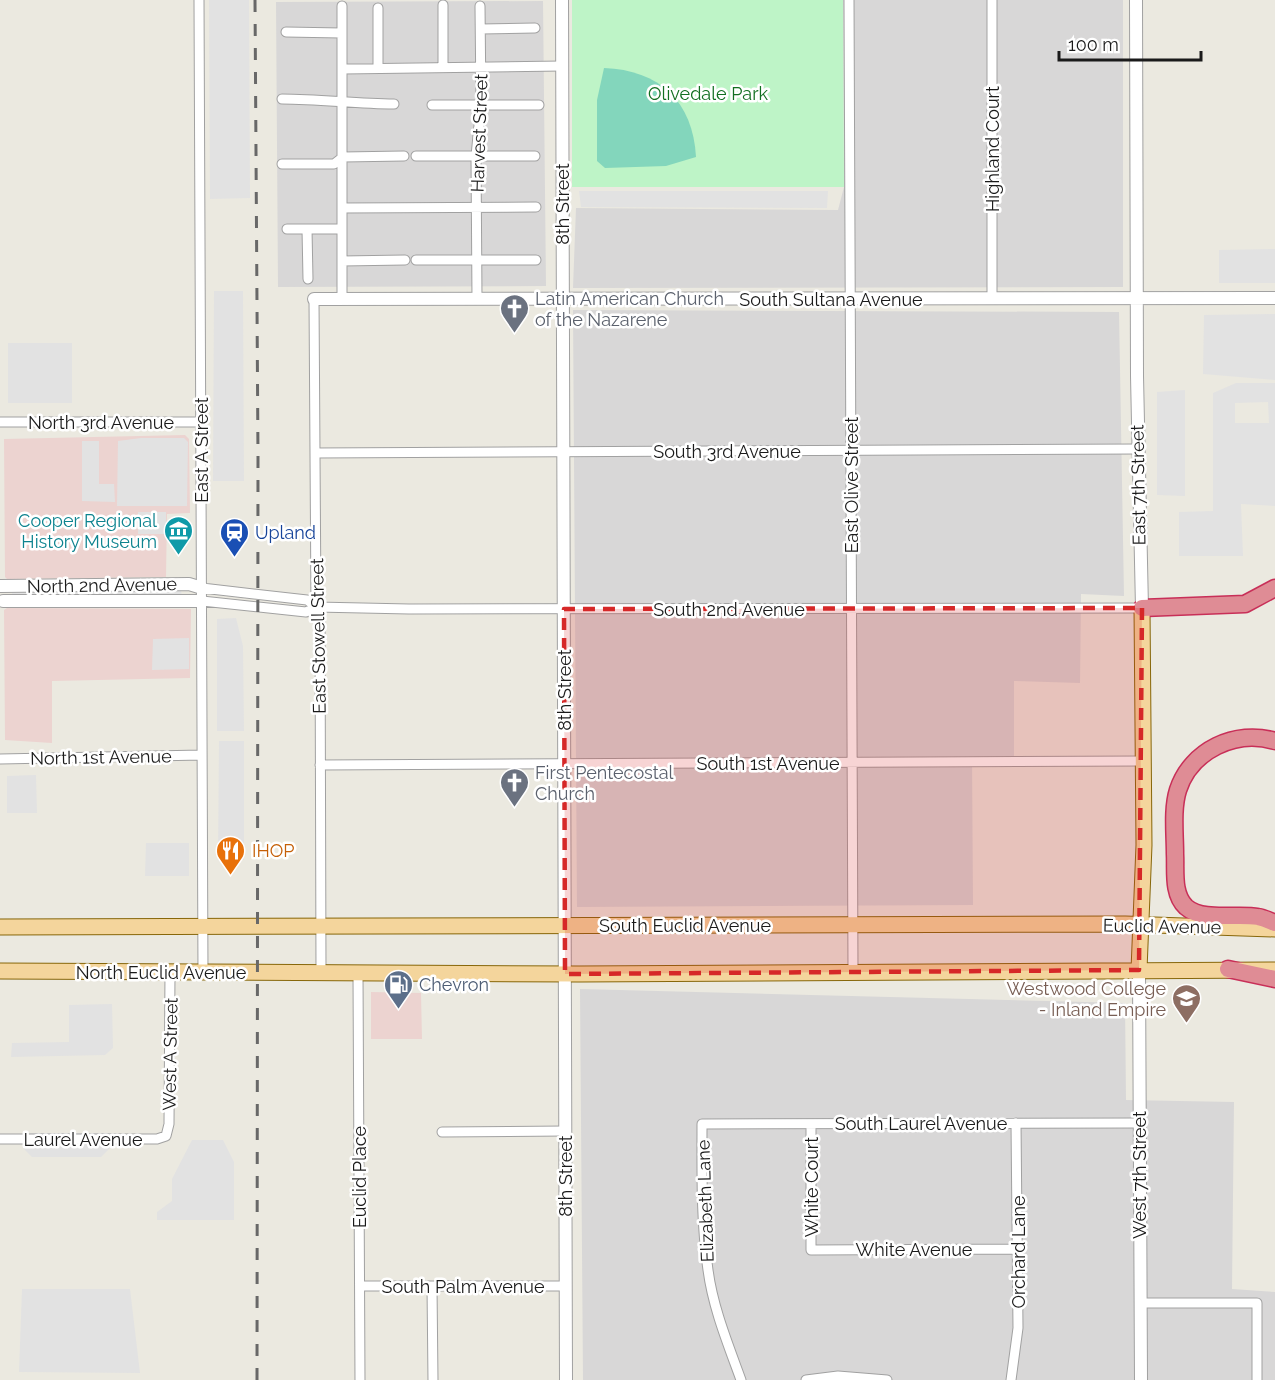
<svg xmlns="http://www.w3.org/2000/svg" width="1275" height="1380" font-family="Raleway,sans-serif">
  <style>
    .residential { fill: #d8d7d7 }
    .commercial { fill: #ecd3d0 }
    .park { fill: #bef4c7 }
    .pitch { fill: #83d6bc }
    .parking { fill: #e2e2e2; fill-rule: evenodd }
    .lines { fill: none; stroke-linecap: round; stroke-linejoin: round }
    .minor-casing { stroke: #a1a1a1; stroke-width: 11 }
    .tertiary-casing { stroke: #a1a1a1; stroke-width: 14 }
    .primary-casing { stroke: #87670a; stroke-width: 17 }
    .motorway-casing { stroke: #c82f58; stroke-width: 19 }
    .minor { stroke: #fff; stroke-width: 9 }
    .tertiary { stroke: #fff; stroke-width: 12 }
    .primary { stroke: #f4d59c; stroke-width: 15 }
    .motorway { stroke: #df8c95; stroke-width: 16 }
    .rail { stroke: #686868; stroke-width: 3; stroke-dasharray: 12 12; stroke-linecap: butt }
    .marked { fill: #d62828; fill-opacity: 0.2; stroke: #d62828; stroke-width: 4.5; stroke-dasharray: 12 8; stroke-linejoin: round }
    .labels { text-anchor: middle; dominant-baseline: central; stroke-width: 5; stroke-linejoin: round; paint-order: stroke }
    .park-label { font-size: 18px; fill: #126f21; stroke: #fff }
    .street-label { font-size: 18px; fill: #1a1a1a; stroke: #fff }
    .worship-label { font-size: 18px; fill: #5b616d; stroke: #fff; text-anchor: start }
    .culture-label { font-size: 18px; fill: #0d838f; stroke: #fff; text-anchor: end }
    .transit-label { font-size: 18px; fill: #164399; stroke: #fff; text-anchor: start }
    .food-label { font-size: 18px; fill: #c56008; stroke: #fff; text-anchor: start }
    .service-label { font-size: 18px; fill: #4e5e75; stroke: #fff; text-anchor: start }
    .education-label { font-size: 18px; fill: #785e54; stroke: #fff; text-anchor: end }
  </style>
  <rect width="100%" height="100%" fill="#ebe9e0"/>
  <path class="residential" d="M843,0H1123V287L573,288L576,208L838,210L844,187Z
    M543,1L546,286L278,287L276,2Z
    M573,310L1119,312L1124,596L1081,594L1080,683L1014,681V757H972L973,905L577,907Z
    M580,989L1125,1003L1126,1100L1234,1102L1232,1289L1275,1292V1380H583Z"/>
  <path class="commercial" d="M185,435L189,439L190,513L167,514L166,577L7,579L5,577L4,439Z
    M7,608L191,609L190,678L52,681V743L5,740L4,610Z
    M371,992L421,993L422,1039H371Z"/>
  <path class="park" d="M572,0H843L844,187H572Z"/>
  <path class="pitch" d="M604,68C659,70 693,101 696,157L666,166L605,168L597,161V100Z"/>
  <path class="parking" d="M209,0H249L250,198L210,199Z
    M579,191H828L827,208L581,207Z
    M1275,249V283H1219V250Z
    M214,291H243L244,481H213Z
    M1275,314V380L1203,374L1204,315Z
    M8,343H72V403H8Z
    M1236,383H1275V506L1241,504L1243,556H1179V512L1213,511V393ZM1268,402L1269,423H1235V403Z
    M1185,390V496L1157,495V392Z
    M141,438H184L188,442L187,506H117L118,441Z
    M82,441H99V484H114L115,502L82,501Z
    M138,512H166V534H138Z
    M12,589H181L182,600H12Z
    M236,618L243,646L244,731H217V619Z
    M189,638V669L152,670L153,639Z
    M219,741H244V860H218Z
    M36,775L37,813H7V776Z
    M146,843H189V876H145Z
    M112,1004L113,1048L105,1055L11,1057L12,1043L69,1042V1005Z
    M23,1133H111L110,1148L101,1157H32L23,1148Z
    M192,1140H223L234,1162V1220H157V1212L172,1201V1179Z
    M22,1289H130L140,1373L19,1372Z"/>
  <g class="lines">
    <defs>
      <path id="minor" d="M199,0L203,973
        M849,0L853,971
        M992,0V298
        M443,5V67
        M342,6V299
        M378,8V68
        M481,29L535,28
        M286,32L341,33
        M343,69L562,66
        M282,99C321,99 356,104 394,104
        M432,105H539
        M416,156H535
        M282,164H334L343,157L404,156
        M342,208L536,207
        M287,229H342
        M307,229L308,279
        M416,260H536
        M342,261L405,260
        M314,299L316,607L320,618L321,973
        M477,299L476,156L481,105L480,6
        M0,422H201
        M315,453L1138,449
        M202,588L307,600L316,607
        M202,601L306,612L316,607L409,609L1142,608
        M0,759L202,755
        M320,765L1144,761
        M358,974L360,1380
        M811,1124V1250L1018,1249
        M442,1132L565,1131
        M0,1139H157L166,1136L169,1124L170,973
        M360,1286H565
        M432,1286L433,1380
        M1140,1303H1257V1380
        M741,1380C728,1344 713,1308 708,1270C701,1222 702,1173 702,1124L1139,1123
        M806,1380L838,1376L887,1380
        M1011,1380L1018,1328L1016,1123"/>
      <path id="tertiary" d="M562,0L566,1380
        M1136,0L1137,376L1142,608
        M314,299L1275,298
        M1,586L189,584L202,588
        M3,601H202
        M1139,970L1141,1380"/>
      <path id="primary" d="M0,927L1125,924L1275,929
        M1139,970L1144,845L1142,608
        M0,971L579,974L1275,970"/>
      <path id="motorway" d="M1142,608L1245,604L1275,588
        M1275,741C1236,729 1191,750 1178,790C1172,809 1175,834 1175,854C1176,870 1172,894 1186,907C1203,922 1237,913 1258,917C1264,918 1270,921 1275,923
        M1228,969L1275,979"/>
    </defs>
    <use href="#minor" class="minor-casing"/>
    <use href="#tertiary" class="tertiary-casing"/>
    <use href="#primary" class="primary-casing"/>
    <use href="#motorway" class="motorway-casing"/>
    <use href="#minor" class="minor"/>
    <use href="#tertiary" class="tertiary"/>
    <use href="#primary" class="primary"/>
    <use href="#motorway" class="motorway"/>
    <path class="rail" d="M255,0L258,457L257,1380"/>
  </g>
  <path class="marked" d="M1142,608L1139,970L565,974L564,609Z"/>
  <defs>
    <symbol id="church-pin" viewBox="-11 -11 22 30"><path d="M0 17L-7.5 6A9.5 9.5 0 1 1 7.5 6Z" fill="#6b7280" stroke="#fff"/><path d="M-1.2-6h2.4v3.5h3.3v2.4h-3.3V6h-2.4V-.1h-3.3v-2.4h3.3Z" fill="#fff"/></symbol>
    <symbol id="museum-pin" viewBox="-11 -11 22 30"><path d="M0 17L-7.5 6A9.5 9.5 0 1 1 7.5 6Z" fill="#0f9aa8" stroke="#fff"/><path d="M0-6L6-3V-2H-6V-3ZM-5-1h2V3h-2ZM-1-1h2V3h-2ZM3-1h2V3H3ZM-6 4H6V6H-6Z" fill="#fff"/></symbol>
    <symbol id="station-pin" viewBox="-11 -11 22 30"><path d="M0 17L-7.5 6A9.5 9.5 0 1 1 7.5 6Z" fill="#1a4fb4" stroke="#fff"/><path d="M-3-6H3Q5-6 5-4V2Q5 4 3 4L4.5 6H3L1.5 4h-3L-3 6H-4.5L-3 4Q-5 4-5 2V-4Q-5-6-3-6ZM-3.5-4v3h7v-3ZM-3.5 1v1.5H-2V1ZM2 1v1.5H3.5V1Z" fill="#fff"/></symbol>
    <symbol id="restaurant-pin" viewBox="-11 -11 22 30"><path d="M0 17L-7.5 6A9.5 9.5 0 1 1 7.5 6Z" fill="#e8710a" stroke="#fff"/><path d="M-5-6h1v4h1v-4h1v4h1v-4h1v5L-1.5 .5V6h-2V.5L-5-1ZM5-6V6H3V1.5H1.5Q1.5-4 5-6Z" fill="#fff"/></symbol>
    <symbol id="fuel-pin" viewBox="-11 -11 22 30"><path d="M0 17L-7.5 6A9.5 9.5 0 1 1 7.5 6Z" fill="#5c6f8a" stroke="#fff"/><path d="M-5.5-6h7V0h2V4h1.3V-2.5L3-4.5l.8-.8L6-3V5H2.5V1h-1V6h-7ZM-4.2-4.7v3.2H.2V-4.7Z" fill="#fff"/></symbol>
    <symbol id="school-pin" viewBox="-11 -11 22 30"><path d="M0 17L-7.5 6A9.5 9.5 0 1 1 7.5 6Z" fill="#8d6e63" stroke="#fff"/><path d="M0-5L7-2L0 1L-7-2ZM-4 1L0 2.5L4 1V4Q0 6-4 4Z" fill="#fff"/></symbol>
  </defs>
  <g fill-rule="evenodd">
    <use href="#church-pin" x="498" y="292" width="33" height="45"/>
    <use href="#museum-pin" x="162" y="514" width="33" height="45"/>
    <use href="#station-pin" x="218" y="516" width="33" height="45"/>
    <use href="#church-pin" x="498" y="766" width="33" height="45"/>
    <use href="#restaurant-pin" x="214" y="834" width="33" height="45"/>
    <use href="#fuel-pin" x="382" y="968" width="33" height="45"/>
    <use href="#school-pin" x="1170" y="982" width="33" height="45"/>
  </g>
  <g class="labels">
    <g class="park-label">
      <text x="708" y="93">Olivedale Park</text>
    </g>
    <g class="street-label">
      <text transform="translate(479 133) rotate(-88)">Harvest Street</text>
      <text transform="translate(992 149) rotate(-90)">Highland Court</text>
      <text transform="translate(562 204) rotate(-90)">8th Street</text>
      <text x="831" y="299">South Sultana Avenue</text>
      <text x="101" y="422">North 3rd Avenue</text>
      <text transform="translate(201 450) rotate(-90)">East A Street</text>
      <text x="727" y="451">South 3rd Avenue</text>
      <text transform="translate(851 485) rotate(-90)">East Olive Street</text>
      <text transform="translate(1138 485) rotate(-91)">East 7th Street</text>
      <text transform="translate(102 585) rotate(-1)">North 2nd Avenue</text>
      <text x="729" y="609">South 2nd Avenue</text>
      <text transform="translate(318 636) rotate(-91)">East Stowell Street</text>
      <text transform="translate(564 690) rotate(-90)">8th Street</text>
      <text transform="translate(101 757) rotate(-1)">North 1st Avenue</text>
      <text x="768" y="763">South 1st Avenue</text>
      <text x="685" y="925">South Euclid Avenue</text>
      <text transform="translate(1162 926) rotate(1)">Euclid Avenue</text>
      <text x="161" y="972">North Euclid Avenue</text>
      <text transform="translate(170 1054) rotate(-89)">West A Street</text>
      <text x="921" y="1123">South Laurel Avenue</text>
      <text x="83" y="1139">Laurel Avenue</text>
      <text transform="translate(1139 1175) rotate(-90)">West 7th Street</text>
      <text transform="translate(565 1176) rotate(-90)">8th Street</text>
      <text transform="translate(359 1177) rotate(-90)">Euclid Place</text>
      <text transform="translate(811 1187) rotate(-90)">White Court</text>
      <text transform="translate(705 1201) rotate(-92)">Elizabeth Lane</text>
      <text x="914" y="1249">White Avenue</text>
      <text transform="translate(1018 1252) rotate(-90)">Orchard Lane</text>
      <text x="463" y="1286">South Palm Avenue</text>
    </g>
    <g class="worship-label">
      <text x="535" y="298">Latin American Church<tspan x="535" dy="21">of the Nazarene</tspan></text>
      <text x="535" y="772">First Pentecostal<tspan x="535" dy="21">Church</tspan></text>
    </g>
    <g class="culture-label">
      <text x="157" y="520">Cooper Regional<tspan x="157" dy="21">History Museum</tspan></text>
    </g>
    <g class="transit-label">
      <text x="255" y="532">Upland</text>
    </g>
    <g class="food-label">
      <text x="252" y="850">IHOP</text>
    </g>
    <g class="service-label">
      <text x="419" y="984">Chevron</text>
    </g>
    <g class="education-label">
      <text x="1166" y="988">Westwood College<tspan x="1166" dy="21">- Inland Empire</tspan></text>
    </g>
  </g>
  <path d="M1059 51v9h142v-9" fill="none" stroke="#1a1a1a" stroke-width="3"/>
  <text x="1068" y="51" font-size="18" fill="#1a1a1a" stroke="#ffffff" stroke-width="4.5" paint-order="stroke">100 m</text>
</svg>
